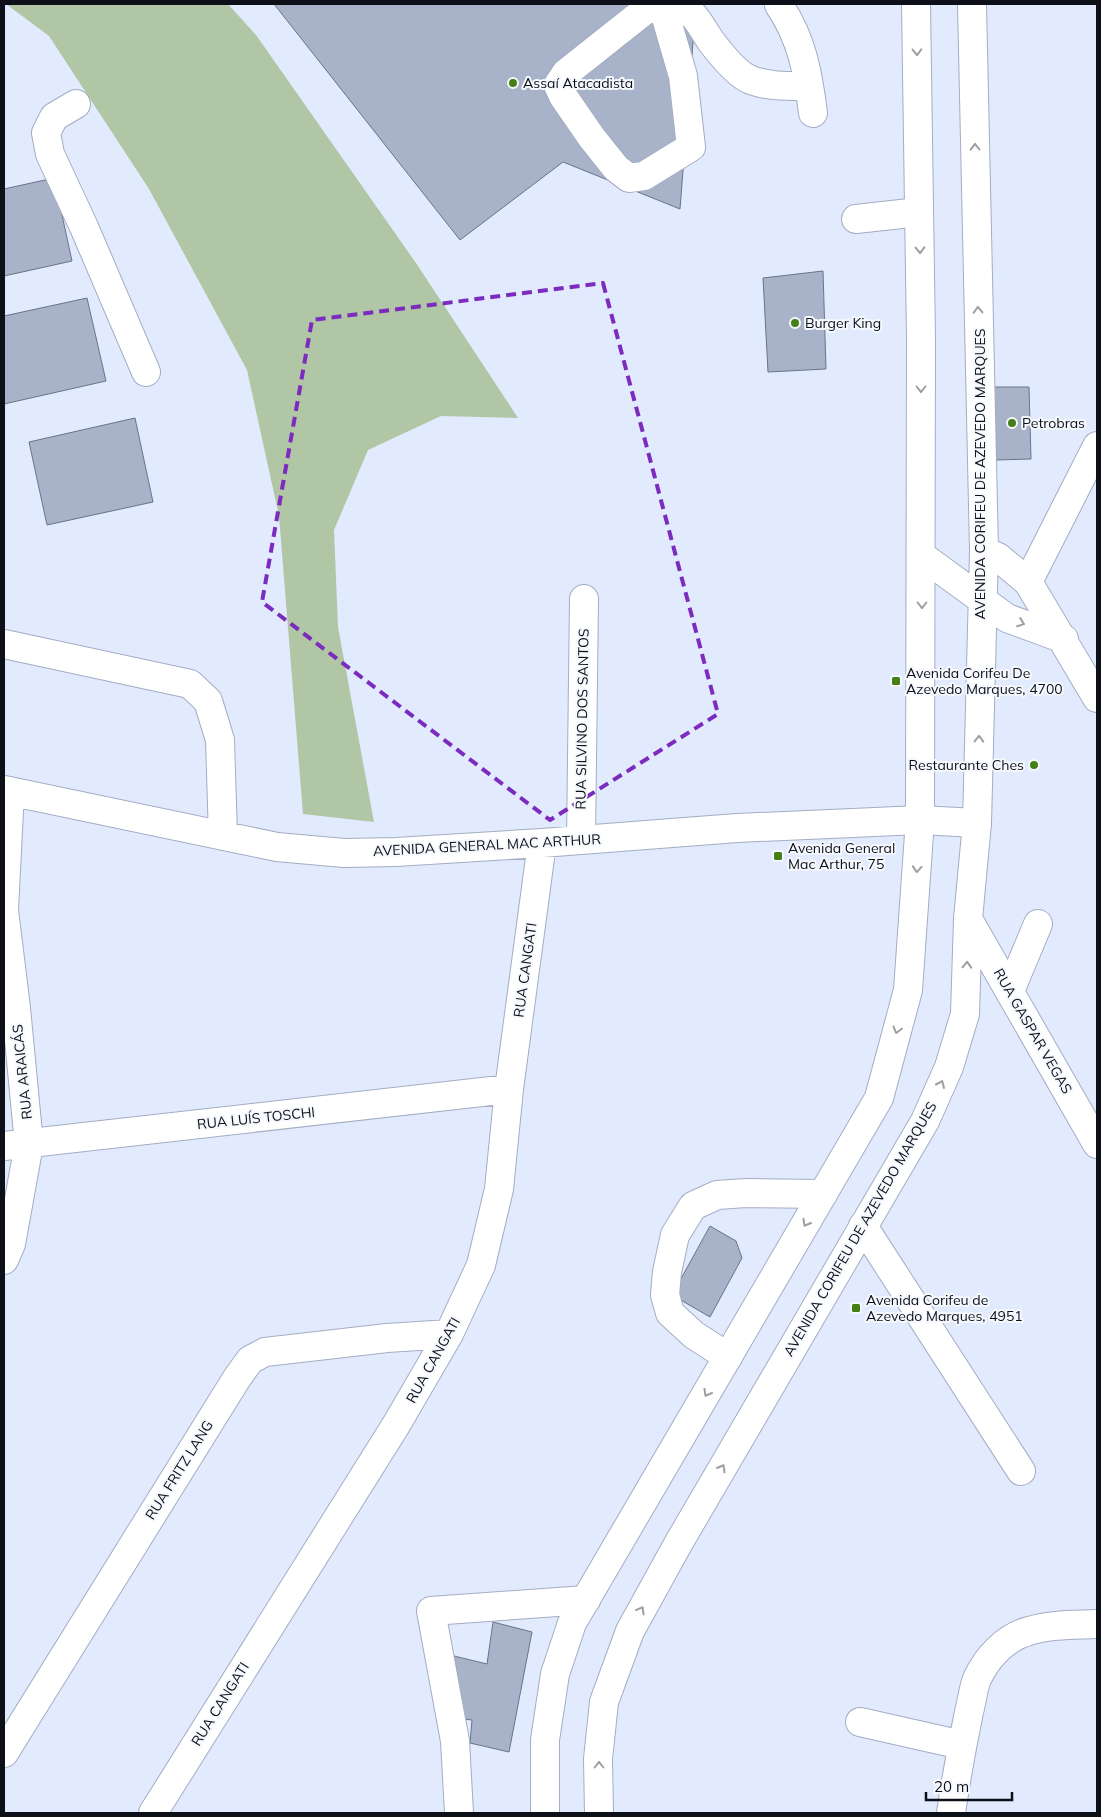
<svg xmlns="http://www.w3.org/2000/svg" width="1101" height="1817" font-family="Mulish,sans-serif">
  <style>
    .green { fill: #b1c6a5 }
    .building { fill: #a8b3c9; stroke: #6a7489 }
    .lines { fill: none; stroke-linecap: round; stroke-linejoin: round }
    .minor-casing { stroke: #a3adc3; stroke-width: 30 }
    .major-casing { stroke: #a3adc3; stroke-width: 30 }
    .minor { stroke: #fff; stroke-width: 28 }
    .major { stroke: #fff; stroke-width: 28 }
    .oneway { stroke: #9e9fa3 }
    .marked { fill: none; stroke: #7b2cbf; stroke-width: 4; stroke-dasharray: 10 6; stroke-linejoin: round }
    .poi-dot { fill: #467e17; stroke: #f5f8fd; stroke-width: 2 }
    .labels { text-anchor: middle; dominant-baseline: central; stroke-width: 4; stroke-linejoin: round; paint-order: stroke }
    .poi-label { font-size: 14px; fill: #0d1018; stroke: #f5f8fd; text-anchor: start }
    .street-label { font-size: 14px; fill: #0d1018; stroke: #f5f8fd }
  </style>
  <rect width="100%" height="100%" fill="#e2eafe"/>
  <path class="green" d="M6,4H228L256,35L416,263L518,418L441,416L368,450L334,530L338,627L374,822L303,814L279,516L247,370L149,189L49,36Z"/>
  <path class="building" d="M274,4H696L680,209L563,162L460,240Z
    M54,178L72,261L4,276V189Z
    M823,271L826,369L768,372L763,278Z
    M87,298L106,381L4,404V316Z
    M994,387H1029L1031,459L996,460Z
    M135,418L153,502L47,525L29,442Z
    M710,1226L736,1241L742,1258L710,1317L672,1295Z
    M493,1622L532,1632L509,1752L470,1743L472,1720L446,1717L450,1655L487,1664Z"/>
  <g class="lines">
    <defs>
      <path id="minor" d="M653,4L566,73L558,85L563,96L592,138L616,168L629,178L644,176L691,147L683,76L662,4
        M681,4C695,14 701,26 710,40C719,52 737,75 751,80C769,87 791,86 809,86
        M779,5C802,39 808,73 813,113
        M76,104L54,117L46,133L50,154L84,227L146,372
        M856,219L919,212
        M1028,582L1097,446
        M4,644L190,684L208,701L220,740L223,836
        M4,790L277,847L344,853L396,852L542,843L737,828L920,820L977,823
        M581,840L584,599
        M968,919L1097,1144
        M1010,991L1038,924
        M4,1146L509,1089
        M863,1226L1021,1471
        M4,1260L11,1244L29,1144L16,1008L4,910L10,791
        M728,1357L694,1335L670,1313L665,1295L667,1272L675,1235L693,1206L717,1195L746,1193L823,1194
        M860,1722L962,1745
        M4,1753L237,1378L250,1360L265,1352L387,1338L449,1334
        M153,1813L396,1425L449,1334L481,1265L499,1189L509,1089L542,843
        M459,1813L455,1741L431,1611L586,1600
        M951,1813C956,1779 962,1746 969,1712C972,1701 973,1689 977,1679C987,1657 1006,1637 1029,1631C1051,1624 1075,1625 1097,1624"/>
      <path id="major" d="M984,551L998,557L1028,582L1097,698
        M922,556L1007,618L1064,639
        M545,1813V1740L555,1674L572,1623L879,1098L908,990L920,820L921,340L916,4
        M599,1813L598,1759L604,1702L630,1631L678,1544L925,1121L949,1067L965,1014L968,919L977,823L984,551L972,4"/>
    </defs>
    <use href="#minor" class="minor-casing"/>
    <use href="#major" class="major-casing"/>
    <use href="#minor" class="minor"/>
    <use href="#major" class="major"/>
  </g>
  <defs><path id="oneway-chevron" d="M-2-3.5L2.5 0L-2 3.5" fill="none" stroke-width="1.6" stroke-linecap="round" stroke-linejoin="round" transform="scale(1.25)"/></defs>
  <g class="oneway">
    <use href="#oneway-chevron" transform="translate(917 52) rotate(89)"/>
    <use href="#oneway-chevron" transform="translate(975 147) rotate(-91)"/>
    <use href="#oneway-chevron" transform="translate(920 250) rotate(89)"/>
    <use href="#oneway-chevron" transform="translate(978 310) rotate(-91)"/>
    <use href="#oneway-chevron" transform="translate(921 389) rotate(90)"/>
    <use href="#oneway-chevron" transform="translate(922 605) rotate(90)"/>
    <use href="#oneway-chevron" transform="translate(1021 623) rotate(21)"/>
    <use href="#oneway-chevron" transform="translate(979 739) rotate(-89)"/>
    <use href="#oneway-chevron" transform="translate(917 869) rotate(94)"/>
    <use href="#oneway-chevron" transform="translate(967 965) rotate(-88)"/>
    <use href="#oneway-chevron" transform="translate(897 1030) rotate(105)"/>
    <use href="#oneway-chevron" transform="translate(941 1084) rotate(-66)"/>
    <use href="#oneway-chevron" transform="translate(806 1223) rotate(120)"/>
    <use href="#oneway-chevron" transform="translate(707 1393) rotate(120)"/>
    <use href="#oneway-chevron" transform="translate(722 1468) rotate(-60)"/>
    <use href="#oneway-chevron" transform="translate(641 1610) rotate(-61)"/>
    <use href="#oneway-chevron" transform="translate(599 1765) rotate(-90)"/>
  </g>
  <path class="marked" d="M603,283L718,714L550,820L262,602L312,320Z"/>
  <g class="poi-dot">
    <circle cx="513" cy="83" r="5"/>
    <circle cx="795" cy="323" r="5"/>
    <circle cx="1012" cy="423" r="5"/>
    <rect x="891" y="676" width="10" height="10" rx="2.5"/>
    <circle cx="1034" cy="765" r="5"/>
    <rect x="773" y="851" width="10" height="10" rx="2.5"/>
    <rect x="851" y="1303" width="10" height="10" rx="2.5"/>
  </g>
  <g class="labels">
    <g class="poi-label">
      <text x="523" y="83">Assaí Atacadista</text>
      <text x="805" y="323">Burger King</text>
      <text x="1022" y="423">Petrobras</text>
      <text x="906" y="673">Avenida Corifeu De<tspan x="906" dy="16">Azevedo Marques, 4700</tspan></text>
      <text x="1024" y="765" text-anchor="end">Restaurante Ches</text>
      <text x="788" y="848">Avenida General<tspan x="788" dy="16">Mac Arthur, 75</tspan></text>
      <text x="866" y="1300">Avenida Corifeu de<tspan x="866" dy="16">Azevedo Marques, 4951</tspan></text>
    </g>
    <g class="street-label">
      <text transform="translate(980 474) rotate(-90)">AVENIDA CORIFEU DE AZEVEDO MARQUES</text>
      <text transform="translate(582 719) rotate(-89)">RUA SILVINO DOS SANTOS</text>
      <text transform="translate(487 845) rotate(-3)">AVENIDA GENERAL MAC ARTHUR</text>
      <text transform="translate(525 970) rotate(-82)">RUA CANGATI</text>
      <text transform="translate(1033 1031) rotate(60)">RUA GASPAR VEGAS</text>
      <text transform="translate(22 1072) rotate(-96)">RUA ARAICÁS</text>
      <text transform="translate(256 1118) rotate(-6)">RUA LUÍS TOSCHI</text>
      <text transform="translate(860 1229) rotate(-60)">AVENIDA CORIFEU DE AZEVEDO MARQUES</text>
      <text transform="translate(433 1360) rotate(-61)">RUA CANGATI</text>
      <text transform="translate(179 1470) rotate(-58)">RUA FRITZ LANG</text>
      <text transform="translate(220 1704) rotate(-58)">RUA CANGATI</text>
    </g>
  </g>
  <rect width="1101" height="1817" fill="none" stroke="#0d1018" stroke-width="10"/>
  <path d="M926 1792v8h86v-8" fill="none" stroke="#0d1018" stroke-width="2.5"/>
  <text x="934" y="1792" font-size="15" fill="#0d1018" stroke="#f5f8fd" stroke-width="4" paint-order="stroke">20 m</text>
</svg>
